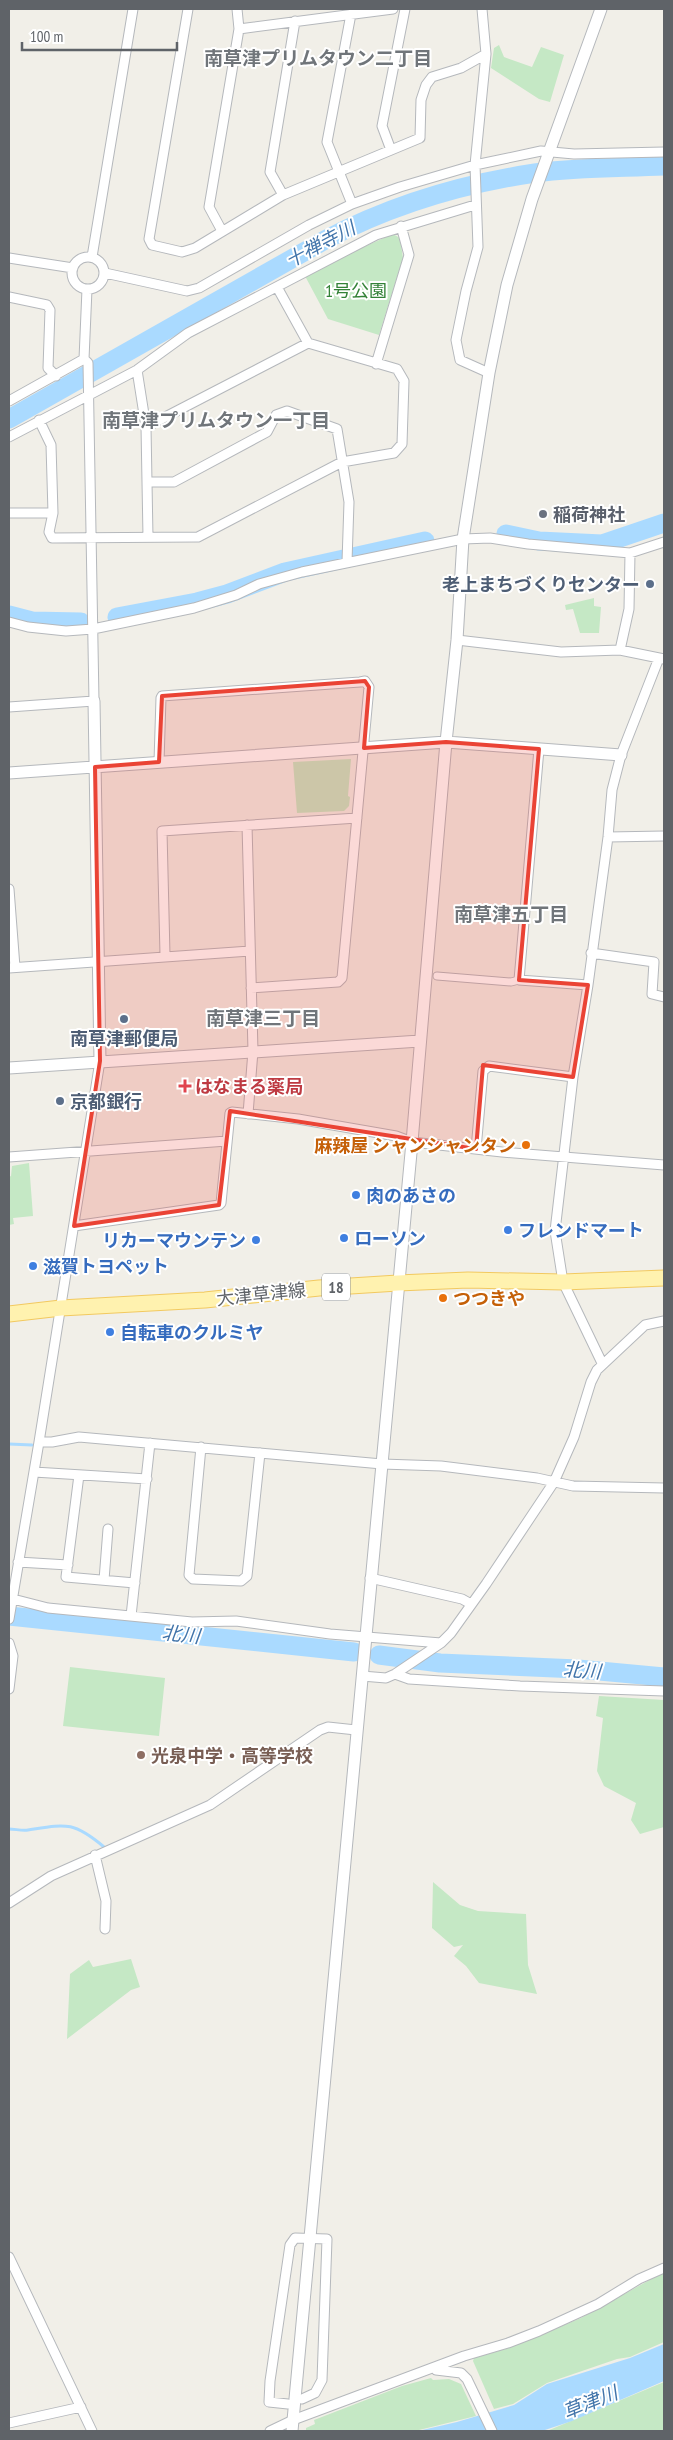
<svg xmlns="http://www.w3.org/2000/svg" width="673" height="2440" font-family="'PT Sans Narrow','Noto Sans JP',sans-serif">
  <style>
    .green { fill: #c5e8c5 }
    .water { fill: #aadaff }
    .lines { fill: none; stroke-linecap: round; stroke-linejoin: round }
    .stream { stroke: #aadaff; stroke-width: 3 }
    .river { stroke: #aadaff; stroke-width: 19 }
    .pedestrian-casing { stroke: #b5b8bc; stroke-width: 9 }
    .minor-casing { stroke: #b5b8bc; stroke-width: 11 }
    .tertiary-casing { stroke: #b5b8bc; stroke-width: 13 }
    .primary-casing { stroke: #f2c960; stroke-width: 17 }
    .pedestrian { stroke: #fff; stroke-width: 7 }
    .minor { stroke: #fff; stroke-width: 9 }
    .tertiary { stroke: #fff; stroke-width: 11 }
    .primary { stroke: #fff2af; stroke-width: 15 }
    .marked { fill: #ea4335; fill-opacity: 0.2; stroke: #ea4335; stroke-width: 4; stroke-linejoin: round }
    .worship-dot { fill: #6b7280; stroke: #fff; stroke-width: 2 }
    .service-dot { fill: #5c6f8a; stroke: #fff; stroke-width: 2 }
    .health-dot { fill: #e0444e; stroke: #fff; stroke-width: 2 }
    .food-dot { fill: #e8710a; stroke: #fff; stroke-width: 2 }
    .shop-dot { fill: #3f7fe0; stroke: #fff; stroke-width: 2 }
    .education-dot { fill: #8d6e63; stroke: #fff; stroke-width: 2 }
    .labels { text-anchor: middle; dominant-baseline: central; stroke-width: 4; stroke-linejoin: round; paint-order: stroke }
    .shield { fill: #fff; stroke: #8f9295; stroke-width: 1 }
    .shield-label { font-size: 16px; font-weight: bold; fill: #5f6368 }
    .park-label { font-size: 18px; fill: #348238; stroke: #fff }
    .worship-label { font-size: 18px; font-weight: bold; fill: #5b616d; stroke: #fff; text-anchor: start }
    .service-label { font-size: 18px; font-weight: bold; fill: #4e5e75; stroke: #fff; text-anchor: end }
    .health-label { font-size: 18px; font-weight: bold; fill: #be3a42; stroke: #fff; text-anchor: start }
    .food-label { font-size: 18px; font-weight: bold; fill: #c56008; stroke: #fff; text-anchor: end }
    .shop-label { font-size: 18px; font-weight: bold; fill: #366cbe; stroke: #fff; text-anchor: start }
    .street-label { font-size: 18px; fill: #5f6368; stroke: #fff }
    .education-label { font-size: 18px; font-weight: bold; fill: #785e54; stroke: #fff; text-anchor: start }
    .neighbourhood-label { font-size: 19px; font-weight: bold; fill: #70757a; stroke: #fff }
    .water-label { font-size: 19px; font-style: italic; fill: #4174aa; stroke: #fff }
  </style>
  <rect width="100%" height="100%" fill="#f1efe8"/>
  <path class="green" d="M499,45L504,57L532,67L541,47L564,55L550,102L539,99L491,68L494,48Z
    M393,234L400,238L403,258L379,335L328,319L305,276L343,256Z
    M594,598V606L601,607L599,633H580L573,609L566,610L565,605Z
    M351,759L348,796L350,797L349,806L344,811L297,813L293,762Z
    M29,1163L33,1216L13,1218L14,1224L9,1225V1177L11,1176L12,1166Z
    M70,1667L165,1678L159,1736L63,1726Z
    M599,1696L664,1700V1827L640,1834L631,1820L636,1803L604,1786L597,1771L603,1718L596,1716Z
    M433,1882L460,1905L478,1911L526,1914L528,1965L537,1994L479,1983L466,1966L454,1956L463,1945L454,1947L432,1928Z
    M131,1959L140,1987L131,1990L67,2039L70,1974L89,1960L93,1967Z
    M664,2272V2342L630,2357L617,2359L547,2383L513,2404L494,2409L473,2361L474,2358L509,2348L581,2318Z
    M431,2378L433,2380L449,2379L461,2384L476,2416L415,2431H306V2428L315,2424L314,2420L402,2386Z
    M664,2382V2431H547Z"/>
  <path class="water" d="M664,2344V2381L572,2421L542,2431H418L457,2422L514,2405L547,2384L630,2358Z"/>
  <g class="lines">
    <path class="stream" d="M9,1444L32,1445
      M9,1829C15,1829 22,1831 28,1830C66,1824 73,1821 104,1847"/>
    <path class="river" d="M9,419L325,240C389,206 462,184 535,173C578,167 621,168 664,166
      M506,534L539,541L602,544L664,523
      M9,615L32,621L81,622
      M117,617L197,602L227,594L285,572L425,541
      M9,1616L354,1652
      M379,1655L440,1663L578,1669L664,1677"/>
    <defs>
      <path id="pedestrian" d="M437,976L511,982L519,980"/>
      <path id="minor" d="M188,9L149,239L152,245L182,252L195,248L283,195L420,138L421,100L426,85L432,77L461,68L486,54
        M482,9L486,54L475,165L478,247L466,291L456,340L460,360L489,373
        M351,14L327,142L352,204
        M239,29L393,9
        M391,150L382,126L405,9
        M283,195L270,172L295,21
        M222,231L209,207L239,29L237,9
        M72 273a16 16 0 1 1 32 0a16 16 0 1 1-32 0Z
        M92,257L133,9
        M9,258L73,268
        M105,273L187,291L199,288L309,225L352,204L400,187L475,165L541,151L574,154L664,152
        M9,297L47,305L50,310L48,368L56,376
        M376,364L409,255L401,226
        M137,370L146,427L148,537
        M9,401L84,359
        M39,420L51,445L53,513L49,532L52,538L198,537L342,462L394,453L402,444L404,381L397,369L308,343L277,287
        M146,427L308,343
        M9,437L137,370L188,333L376,235L475,205
        M148,482H174L267,432L276,415L287,411L337,429L349,502L347,562
        M9,513H53
        M9,622L28,627L66,631L93,629L194,608L236,595L259,584L302,572L463,539L490,538L528,544L630,553L664,542
        M457,640L561,652L620,650L664,659
        M620,650L629,609L630,553
        M9,707L94,701L88,363L84,359L87,289
        M539,749L519,980L588,985
        M159,762L161,698L162,696L360,682L365,681L369,687L342,978L338,982L251,988
        M247,825L253,1051L248,1114
        M608,837L664,836
        M9,889L15,967
        M591,953L654,962L652,994L664,997
        M165,955L162,831L357,818
        M9,968L250,951
        M476,1149L483,1071L489,1066L573,1077
        M9,1157L227,1141
        M74,1226L219,1205L221,1203L230,1113L232,1112L298,1119L396,1136L412,1142L502,1152L664,1165
        M602,1363L563,1282L555,1231L573,1077L588,985L608,837L612,790L621,755L659,658
        M39,1442H52L79,1437L382,1464L441,1466L537,1478L573,1486L664,1488
        M201,1447L189,1575L193,1579L241,1581L247,1576L260,1453
        M34,1472L147,1479
        M79,1475L66,1577L135,1583
        M18,1562L68,1565
        M370,1578L462,1599L471,1604
        M104,1580L108,1529
        M9,1598L48,1608L192,1622L236,1621L330,1634L441,1643
        M131,1616L150,1443
        M9,1619L39,1442L100,1061
        M9,1643L13,1656L9,1689
        M395,1674L409,1679L520,1686L664,1691
        M362,1676L386,1678L395,1674L441,1643L451,1633L486,1584L554,1482L574,1437L591,1382L597,1370L645,1325L664,1321
        M95,1855L106,1901L105,1929
        M9,1903L51,1876L210,1805L320,1730L328,1727L356,1730
        M9,2257L92,2431
        M436,2370L461,2373L467,2379L492,2431
        M288,2404L269,2402L270,2381L290,2245L295,2238L327,2239L322,2380L315,2393L302,2399
        M9,2423L81,2407
        M270,2431L293,2420L464,2356L508,2343L539,2331L598,2304L639,2279L664,2268"/>
      <path id="tertiary" d="M94,701L100,1061
        M9,773L446,742L621,755
        M9,1068L420,1041
        M292,2431L412,1142L446,742L457,640L463,539L489,373L507,285L532,199L601,9"/>
      <path id="primary" d="M9,1314L61,1308L205,1300L319,1288L398,1283L468,1280L563,1282L664,1278"/>
    </defs>
    <use href="#pedestrian" class="pedestrian-casing"/>
    <use href="#minor" class="minor-casing"/>
    <use href="#tertiary" class="tertiary-casing"/>
    <use href="#primary" class="primary-casing"/>
    <use href="#pedestrian" class="pedestrian"/>
    <use href="#minor" class="minor"/>
    <use href="#tertiary" class="tertiary"/>
    <use href="#primary" class="primary"/>
  </g>
  <path class="marked" d="M365,681L369,687L364,748L446,742L539,749L519,980L588,985L573,1077L483,1065L476,1149L230,1111L219,1205L74,1226L100,1061L95,767L159,762L162,696Z"/>
  <circle class="worship-dot" cx="543" cy="514" r="5"/>
  <g class="service-dot">
    <circle cx="650" cy="584" r="5"/>
    <circle cx="124" cy="1019" r="5"/>
    <circle cx="60" cy="1101" r="5"/>
  </g>
  <path class="health-dot" d="M182.5 1078.5h5v5h5v5h-5v5h-5v-5h-5v-5h5z"/>
  <g class="food-dot">
    <circle cx="526" cy="1145" r="5"/>
    <circle cx="443" cy="1298" r="5"/>
  </g>
  <g class="shop-dot">
    <circle cx="356" cy="1195" r="5"/>
    <circle cx="508" cy="1230" r="5"/>
    <circle cx="344" cy="1238" r="5"/>
    <circle cx="256" cy="1240" r="5"/>
    <circle cx="33" cy="1266" r="5"/>
    <circle cx="110" cy="1332" r="5"/>
  </g>
  <circle class="education-dot" cx="141" cy="1755" r="5"/>
  <g class="labels">
    <rect class="shield" x="322" y="1273.5" width="28" height="27" rx="4"/>
    <g class="shield-label">
      <text x="336" y="1287">18</text>
    </g>
    <g class="park-label">
      <text x="356" y="290">1号公園</text>
    </g>
    <g class="worship-label">
      <text x="553" y="514">稲荷神社</text>
    </g>
    <g class="service-label">
      <text x="640" y="584">老上まちづくりセンター</text>
      <text x="124" y="1038" text-anchor="middle">南草津郵便局</text>
      <text x="70" y="1101" text-anchor="start">京都銀行</text>
    </g>
    <g class="health-label">
      <text x="195" y="1086">はなまる薬局</text>
    </g>
    <g class="food-label">
      <text x="516" y="1145">麻辣屋 シャンシャンタン</text>
      <text x="453" y="1298" text-anchor="start">つつきや</text>
    </g>
    <g class="shop-label">
      <text x="366" y="1195">肉のあさの</text>
      <text x="518" y="1230">フレンドマート</text>
      <text x="354" y="1238">ローソン</text>
      <text x="246" y="1240" text-anchor="end">リカーマウンテン</text>
      <text x="43" y="1266">滋賀トヨペット</text>
      <text x="120" y="1332">自転車のクルミヤ</text>
    </g>
    <g class="street-label">
      <text transform="translate(261 1294) rotate(-6)">大津草津線</text>
    </g>
    <g class="education-label">
      <text x="151" y="1755">光泉中学・高等学校</text>
    </g>
    <g class="neighbourhood-label">
      <text x="318" y="58">南草津プリムタウン二丁目</text>
      <text x="216" y="420">南草津プリムタウン一丁目</text>
      <text x="511" y="914">南草津五丁目</text>
      <text x="263" y="1018">南草津三丁目</text>
    </g>
    <g class="water-label">
      <text transform="translate(320 244) rotate(-28)">十禅寺川</text>
      <text transform="translate(181 1634) rotate(6)">北川</text>
      <text transform="translate(582 1670) rotate(4)">北川</text>
      <text transform="translate(590 2402) rotate(-22)">草津川</text>
    </g>
  </g>
  <rect width="673" height="2440" fill="none" stroke="#5f6368" stroke-width="20"/>
  <path d="M22 42v8h155v-8" fill="none" stroke="#5f6368" stroke-width="2.5"/>
  <text x="30" y="42" font-size="15" fill="#5f6368" stroke="#ffffff" stroke-width="4" paint-order="stroke">100 m</text>
</svg>
